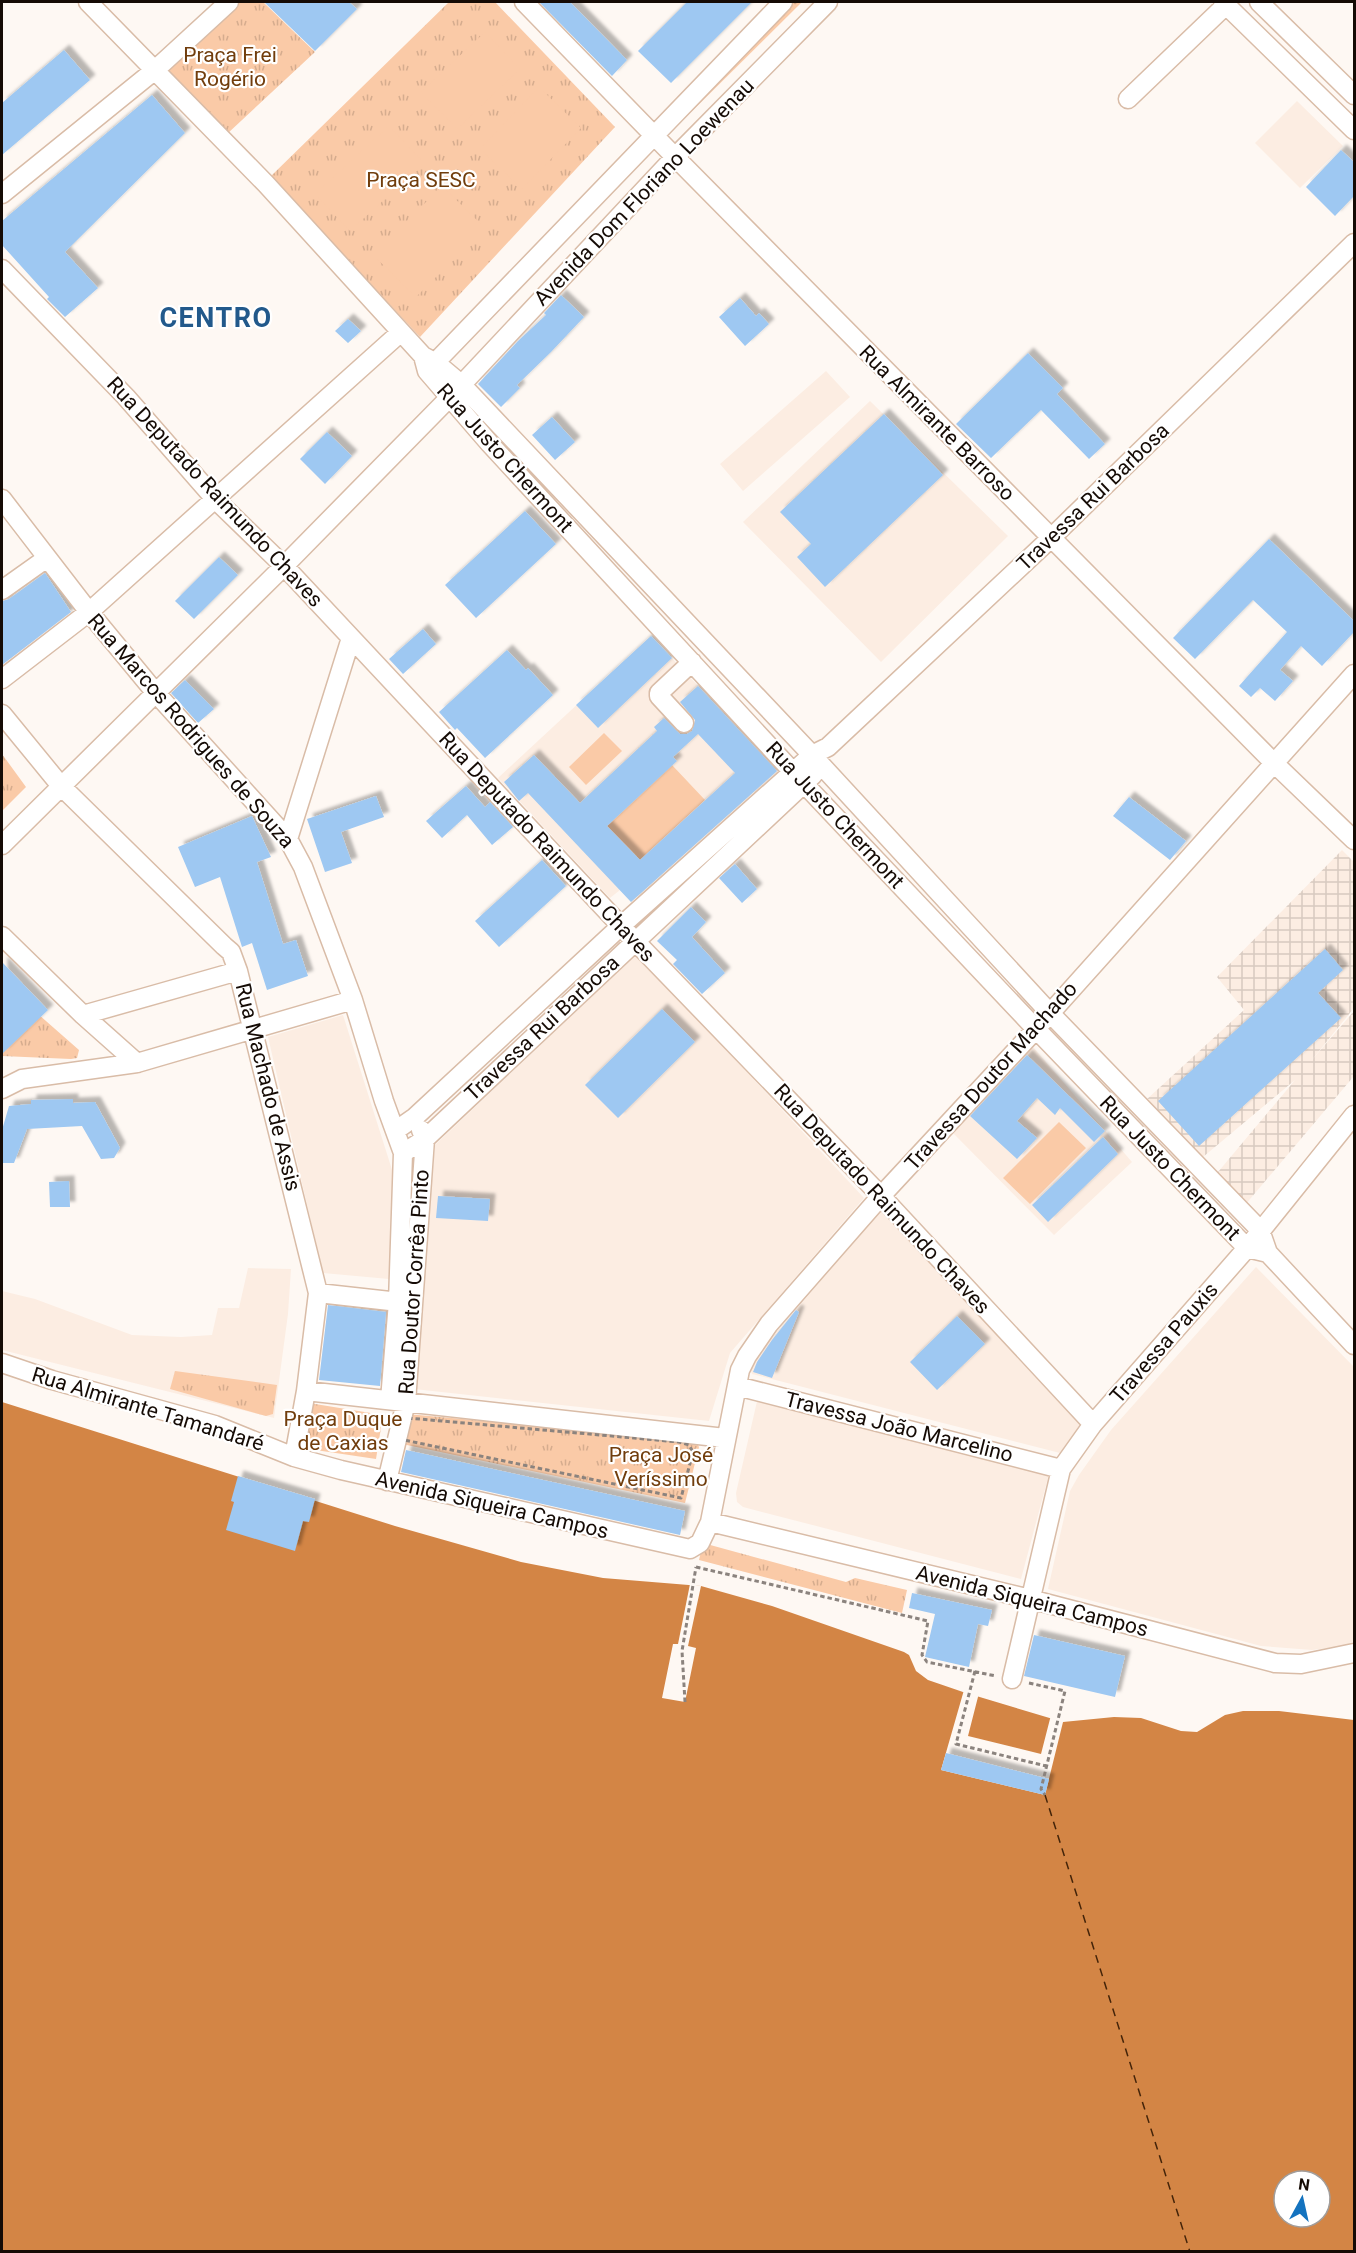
<svg xmlns="http://www.w3.org/2000/svg" width="1356" height="2253" font-family="Roboto,sans-serif">
  <style>
    .built { fill: #fcede2 }
    .industrial { fill: url(#industrial-grid) }
    .grass { fill: url(#grass-dots) }
    .park { fill: url(#park-tufts) }
    .pitch { fill: #facaa7 }
    .water { fill: #d38545; fill-rule: evenodd }
    .pier { fill: #fef8f3 }
    .lines { fill: none; stroke-linecap: round; stroke-linejoin: round }
    .ferry { stroke: #442409; stroke-width: 1.5; stroke-dasharray: 8 6; stroke-linecap: butt }
    .building { fill: #9ec8f2; fill-rule: evenodd; filter: url(#shadow) }
    .minor-casing { stroke: #d9bca7; stroke-width: 21 }
    .path { stroke: #8b837e; stroke-width: 3; stroke-dasharray: 4.5 3; stroke-linecap: butt }
    .minor { stroke: #fff; stroke-width: 18 }
    .labels { text-anchor: middle; dominant-baseline: central; stroke-width: 4.5; stroke-linejoin: round; paint-order: stroke }
    .park-label { font-size: 21px; fill: #713d0c; stroke: #fff }
    .street-label { font-size: 21px; fill: #150b05; stroke: #fff }
    .district-label { font-size: 27px; font-weight: bold; letter-spacing: 1.5px; fill: #22598b; stroke: #fff }
  </style>
  <defs>
    <pattern id="industrial-grid" width="8" height="8" patternUnits="userSpaceOnUse" patternTransform="scale(1.5)"><rect width="8" height="8" fill="#fcede2"/><path d="M0 4h8M4 0v8" fill="none" stroke="#d7cac0"/></pattern>
    <pattern id="grass-dots" width="8" height="8" patternUnits="userSpaceOnUse" patternTransform="scale(1.5)"><rect width="8" height="8" fill="#facaa7"/><path d="M2 2h.1M6 6h.1" fill="none" stroke="#d5ac8e" stroke-width="1.8" stroke-linecap="round"/></pattern>
    <pattern id="park-tufts" width="24" height="20" patternUnits="userSpaceOnUse" patternTransform="scale(1.5)"><rect width="24" height="20" fill="#facaa7"/><path d="M3 7l-1-3M5 7V3M7 7l1-3M15 17l-1-3M17 17v-4M19 17l1-3" fill="none" stroke="#d5ac8e"/></pattern>
    <filter id="shadow"><feDropShadow dx="5.5" dy="-5.5" stdDeviation="1.5" flood-color="#0004"/></filter>
  </defs>
  <rect width="100%" height="100%" fill="#fef8f3"/>
  <path class="built" d="M1297,101L1343,146L1300,188L1255,143Z
    M826,371L850,397L743,491L720,464Z
    M870,401L1008,536L881,662L743,522Z
    M651,636L783,776L759,797L754,792L631,902L620,890L610,898L498,778Z
    M637,954L864,1198L730,1353L709,1421L414,1389L435,1145Z
    M343,1015L394,1176L389,1279L323,1273L268,1037Z
    M1033,1047L1132,1162L1054,1235L952,1132Z
    M881,1210L1081,1423L1064,1454L752,1374L749,1365Z
    M1256,1267L1354,1367V1641L1344,1646L1312,1650L1261,1646L1048,1589L1070,1491L1079,1475L1111,1430Z
    M248,1268L291,1269L288,1314L274,1418L2,1350V1291L35,1299L132,1335L181,1337L212,1335L218,1308H239Z
    M758,1397L1049,1474L1021,1579L743,1507L737,1502L736,1493Z"/>
  <path class="industrial" d="M1342,850L1354,862V1008L1311,1061L1354,1011V1076L1245,1205L1213,1178L1295,1080L1203,1157L1146,1100L1244,1010L1217,977Z"/>
  <path class="grass" d="M791,2H802L662,141L657,136Z"/>
  <path class="park" d="M234,2H263L315,52L227,134L163,66Z
    M449,2H495L615,127L420,337L270,177Z
    M2,754L26,787L2,811Z
    M38,1014L79,1050L77,1058L71,1059L2,1056V1050Z
    M175,1371L277,1385L273,1414L266,1416L170,1389Z
    M309,1403L383,1415L376,1459L302,1448Z
    M407,1414L686,1439L697,1443L699,1447L685,1503L402,1444Z
    M703,1543L846,1582L855,1578L907,1590L902,1613L699,1560Z"/>
  <path class="pitch" d="M485,32L520,69L457,129L421,92Z
    M539,87L581,128L522,189L480,149Z
    M389,126L424,163L350,231L315,194Z
    M442,186L485,228L416,297L373,255Z
    M604,733L622,751L586,785L569,767Z
    M672,765L705,800L640,860L607,826Z
    M1059,1122L1086,1148L1030,1204L1003,1178Z"/>
  <path class="water" d="M2,1402L395,1526L521,1562L603,1578L701,1586L772,1606L904,1652L909,1655L916,1671L928,1680L963,1692L1063,1722L1114,1717L1141,1718L1181,1731L1197,1732L1225,1715L1243,1711H1279L1354,1720V2251H2ZM1284,2181H1320V2217H1284Z"/>
  <path class="pier" d="M690,1584L701,1586L688,1646L696,1648L685,1702L662,1698L673,1644H678Z
    M964,1690L979,1693L968,1736L1041,1754L1051,1715L1064,1718L1045,1795L941,1770Z"/>
  <g class="lines">
    <path class="ferry" d="M1045,1795L1190,2252"/>
  </g>
  <path class="building" d="M264,2H349L357,9L315,51Z
    M539,2H570L627,60L612,76Z
    M687,2H752L671,83L638,51Z
    M64,50L90,80L2,155V103Z
    M152,95L185,133L65,252L98,288L65,317L47,299L49,297L2,245V221Z
    M1341,150L1354,162V196L1335,216L1306,187Z
    M561,295L584,317L551,352L517,385L520,388L501,407L478,384L518,341L546,315L544,313Z
    M740,298L756,316L759,313L769,324L745,346L719,317Z
    M348,319L361,331L348,343L335,331Z
    M1028,353L1063,388L1057,394L1105,444L1089,459L1041,410L991,458L956,424Z
    M884,414L943,475L825,587L797,557L811,544L780,512Z
    M552,417L575,442L555,460L532,435Z
    M327,432L352,456L325,484L300,459Z
    M525,511L556,544L476,618L445,585Z
    M1269,539L1354,621V632L1322,666L1301,646L1280,670L1293,681L1275,701L1260,688L1251,697L1239,686L1287,632L1253,600L1195,659L1173,638Z
    M219,557L238,575L194,619L175,601Z
    M45,573L71,612L2,665V601L9,599Z
    M423,629L436,644L403,674L389,659Z
    M651,636L672,658L598,728L576,705Z
    M507,650L526,670L528,668L553,695L485,758L457,728L455,730L439,712Z
    M185,680L214,709L198,723L171,693Z
    M698,686L777,771L631,902L528,793L519,801L504,782L534,755L580,803L657,731L654,727L664,718L680,734H687L692,731L695,720L680,702ZM698,734L735,773L640,860L607,826L677,761L673,757Z
    M466,786L485,807L490,802L513,827L492,845L467,815L442,838L426,821Z
    M376,796L384,817L341,832L352,863L325,872L307,819Z
    M1129,797L1186,841L1170,860L1113,816Z
    M252,816L271,857L257,862L283,944L296,940L308,976L267,990L252,943L242,947L220,877L195,887L178,847Z
    M542,860L566,886L499,947L475,921Z
    M735,864L757,889L742,903L719,878Z
    M691,907L706,922L692,937L725,973L702,994L673,964L677,960L657,941Z
    M1325,949L1343,970L1318,993L1341,1018L1199,1146L1158,1101Z
    M2,962L48,1010L2,1054Z
    M662,1009L695,1042L618,1118L585,1085Z
    M1027,1055L1105,1131L1094,1142L1060,1108L1055,1115L1037,1098L1017,1121L1037,1138L1017,1159L970,1116Z
    M73,1099V1103L95,1102L120,1148L114,1158L101,1159L82,1126L27,1129L14,1163H2V1130L9,1106L31,1104V1100Z
    M1103,1137L1118,1154L1048,1222L1032,1205Z
    M69,1181L70,1207H50L49,1182Z
    M438,1196L490,1199L488,1221L436,1218Z
    M328,1305L386,1312L380,1386L319,1380Z
    M796,1310L799,1312L772,1378L753,1372L757,1362L772,1340Z
    M957,1316L985,1344L937,1390L910,1362Z
    M406,1450L685,1511L680,1535L401,1472Z
    M238,1476L315,1499L309,1522L303,1521L295,1551L226,1530L234,1502L231,1501Z
    M912,1593L992,1610L988,1626L978,1624L969,1667L925,1657L935,1614L909,1608Z
    M1034,1635L1125,1656L1115,1697L1024,1676Z
    M946,1753L1049,1779L1045,1795L941,1770Z"/>
  <g class="lines">
    <defs>
      <path id="minor" d="M88,2L266,184L423,356L436,363L461,384L812,755L1049,1012L1260,1230L1268,1253L1354,1345
        M524,2L675,157L1275,764L1354,840
        M1223,2L1354,130
        M1259,2L1354,95
        M1128,99L1226,5
        M2,194L155,70L229,2
        M2,269L126,397L216,500L284,566L635,941L881,1196L1093,1424
        M423,356L427,371L490,444L793,772L1036,1029L1247,1248L1268,1253
        M428,370L783,2
        M2,499L89,612L155,692L288,839L303,867L353,1000L384,1101L403,1153L398,1302L390,1400
        M2,590L47,558
        M2,679L89,612L401,332
        M2,714L61,786L224,946L231,952L238,971L318,1293L306,1391L294,1457
        M684,723L659,696V693L692,662
        M288,839L351,638
        M2,845L284,566L450,397L675,157L828,2
        M2,936L83,1015L137,1063
        M83,1015L238,971
        M2,1089L22,1079L137,1063L353,1000
        M395,1131L415,1117L622,925L812,755L828,747L1051,538L1354,243
        M403,1153L425,1139L813,775
        M318,1293L408,1303
        M2,1363L52,1380L215,1425L294,1457L341,1470L690,1549L700,1543L710,1522L740,1370L747,1356L769,1324L881,1196L1036,1029L1354,674
        M737,1386L1061,1469
        M306,1391L725,1438
        M387,1481L406,1402L425,1139L421,1130
        M710,1522L1030,1599L1275,1663L1301,1664L1354,1653
        M1012,1679L1061,1469L1093,1424L1247,1248L1354,1115"/>
    </defs>
    <use href="#minor" class="minor-casing"/>
    <path class="path" d="M408,1418L679,1442L689,1445L693,1452L681,1498L404,1440Z
      M696,1567L928,1621L922,1655L927,1662L996,1676
      M975,1671L956,1744L1046,1766
      M1029,1683L1065,1691L1041,1789L1045,1795
      M685,1702L682,1651L696,1567"/>
    <use href="#minor" class="minor"/>
  </g>
  <g class="labels">
    <g class="park-label">
      <text x="230" y="55">Praça Frei<tspan x="230" dy="24">Rogério</tspan></text>
      <text x="421" y="180">Praça SESC</text>
      <text x="343" y="1419">Praça Duque<tspan x="343" dy="24">de Caxias</tspan></text>
      <text x="661" y="1455">Praça José<tspan x="661" dy="24">Veríssimo</tspan></text>
    </g>
    <g class="street-label">
      <text transform="translate(644 192) rotate(-46)">Avenida Dom Floriano Loewenau</text>
      <text transform="translate(937 423) rotate(45)">Rua Almirante Barroso</text>
      <text transform="translate(505 458) rotate(48)">Rua Justo Chermont</text>
      <text transform="translate(215 492) rotate(47)">Rua Deputado Raimundo Chaves</text>
      <text transform="translate(1093 497) rotate(-44)">Travessa Rui Barbosa</text>
      <text transform="translate(191 731) rotate(49)">Rua Marcos Rodrigues de Souza</text>
      <text transform="translate(835 815) rotate(47)">Rua Justo Chermont</text>
      <text transform="translate(547 847) rotate(47)">Rua Deputado Raimundo Chaves</text>
      <text transform="translate(542 1028) rotate(-43)">Travessa Rui Barbosa</text>
      <text transform="translate(991 1076) rotate(-48)">Travessa Doutor Machado</text>
      <text transform="translate(268 1087) rotate(76)">Rua Machado de Assis</text>
      <text transform="translate(1170 1168) rotate(46)">Rua Justo Chermont</text>
      <text transform="translate(882 1199) rotate(47)">Rua Deputado Raimundo Chaves</text>
      <text transform="translate(414 1282) rotate(-86)">Rua Doutor Corrêa Pinto</text>
      <text transform="translate(1164 1343) rotate(-49)">Travessa Pauxis</text>
      <text transform="translate(148 1409) rotate(17)">Rua Almirante Tamandaré</text>
      <text transform="translate(899 1427) rotate(14)">Travessa João Marcelino</text>
      <text transform="translate(492 1505) rotate(13)">Avenida Siqueira Campos</text>
      <text transform="translate(1032 1601) rotate(14)">Avenida Siqueira Campos</text>
    </g>
    <g class="district-label">
      <text x="216" y="318">CENTRO</text>
    </g>
  </g>
  <rect width="1356" height="2253" fill="none" stroke="#150b05" stroke-width="6"/>
  <g transform="translate(1302 2199) rotate(8)"><circle r="28" fill="#ffffff" stroke="#a19d9b" stroke-width="1.5"/>
  <path d="M0-4.5L10 22L0 15L-10 22Z" fill="#1473bf"/>
  <text y="-9" font-size="16" font-weight="bold" text-anchor="middle" fill="#150b05">N</text>
  </g>
</svg>
